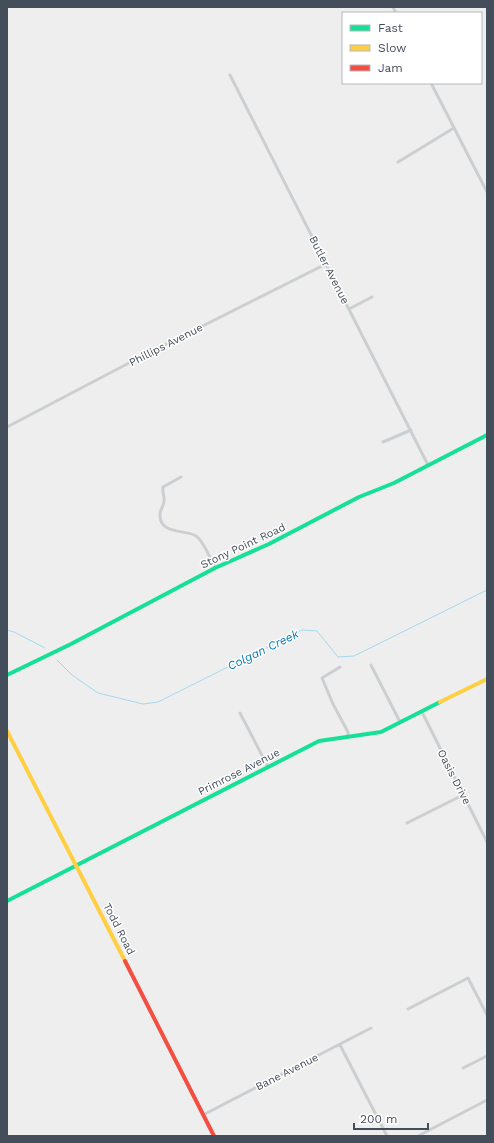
<svg xmlns="http://www.w3.org/2000/svg" width="494" height="1143" font-family="'Work Sans',sans-serif">
  <style>
    .lines { fill: none; stroke-linecap: round; stroke-linejoin: round }
    .stream { stroke: #a3d8f0; stroke-width: 1 }
    .street { stroke: #cccfd1; stroke-width: 3 }
    .fast { stroke: #16e098; stroke-width: 4 }
    .slow { stroke: #ffcf43; stroke-width: 4 }
    .jam { stroke: #f24e42; stroke-width: 4 }
    .labels { text-anchor: middle; dominant-baseline: central; stroke-width: 3; stroke-linejoin: round; paint-order: stroke }
    .street-label { font-size: 11px; fill: #444e5b; stroke: #fff }
    .water-label { font-size: 12px; font-style: italic; fill: #047baf; stroke: #fff }
  </style>
  <rect width="100%" height="100%" fill="#efeeee"/>
  <g class="lines">
    <path class="stream" d="M7,630L14,632L45,648
      M57,660L72,675L98,693L143,704L158,702L302,630L317,631L338,657L354,656L487,590"/>
    <path class="street" d="M393,7L396,13
      M230,75L428,465
      M431,83L487,192
      M398,162L454,128
      M349,309L372,297
      M7,427L127,364L326,264
      M383,442L411,430
      M181,477L163,487C162,493 165,497 164,502C163,507 160,510 160,514C159,535 185,529 196,536C203,540 211,560 215,568
      M371,665L400,722
      M340,667L322,678L333,704L348,732V737
      M422,712L487,842
      M240,713L268,767
      M407,823L463,795
      M408,1009L468,978L487,1015
      M340,1045L387,1136
      M463,1068L487,1056
      M203,1115L371,1028
      M418,1136L487,1100"/>
    <path class="fast" d="M7,675L71,644L215,568L269,544L359,497L394,483L487,435
      M7,901L319,741L381,732L440,702"/>
    <path class="slow" d="M440,702L487,679
      M7,731L125,961"/>
    <path class="jam" d="M125,961L214,1136"/>
  </g>
  <g class="labels">
    <g class="street-label">
      <text transform="translate(329 270) rotate(63)">Butler Avenue</text>
      <text transform="translate(166 345) rotate(-27)">Phillips Avenue</text>
      <text transform="translate(243 546) rotate(-25)">Stony Point Road</text>
      <text transform="translate(239 772) rotate(-27)">Primrose Avenue</text>
      <text transform="translate(454 777) rotate(63)">Oasis Drive</text>
      <text transform="translate(119 929) rotate(63)">Todd Road</text>
      <text transform="translate(287 1072) rotate(-27)">Bane Avenue</text>
    </g>
    <g class="water-label">
      <text transform="translate(263 650) rotate(-26)">Colgan Creek</text>
    </g>
  </g>
  <rect width="494" height="1143" fill="none" stroke="#444e5b" stroke-width="16"/>
  <rect x="342" y="12" width="140" height="72" fill="#ffffff" stroke="#b4b8bd"/>
  <rect x="350" y="25" width="20" height="6" fill="#16e098" stroke="#b4b8bd"/>
  <text x="378" y="32" font-size="12" fill="#444e5b">Fast</text>
  <rect x="350" y="45" width="20" height="6" fill="#ffcf43" stroke="#b4b8bd"/>
  <text x="378" y="52" font-size="12" fill="#444e5b">Slow</text>
  <rect x="350" y="65" width="20" height="6" fill="#f24e42" stroke="#b4b8bd"/>
  <text x="378" y="72" font-size="12" fill="#444e5b">Jam</text>
  <path d="M354 1123v6h74v-6" fill="none" stroke="#444e5b" stroke-width="2"/>
  <text x="360" y="1123" font-size="12" fill="#444e5b" stroke="#ffffff" stroke-width="3" paint-order="stroke">200 m</text>
</svg>
